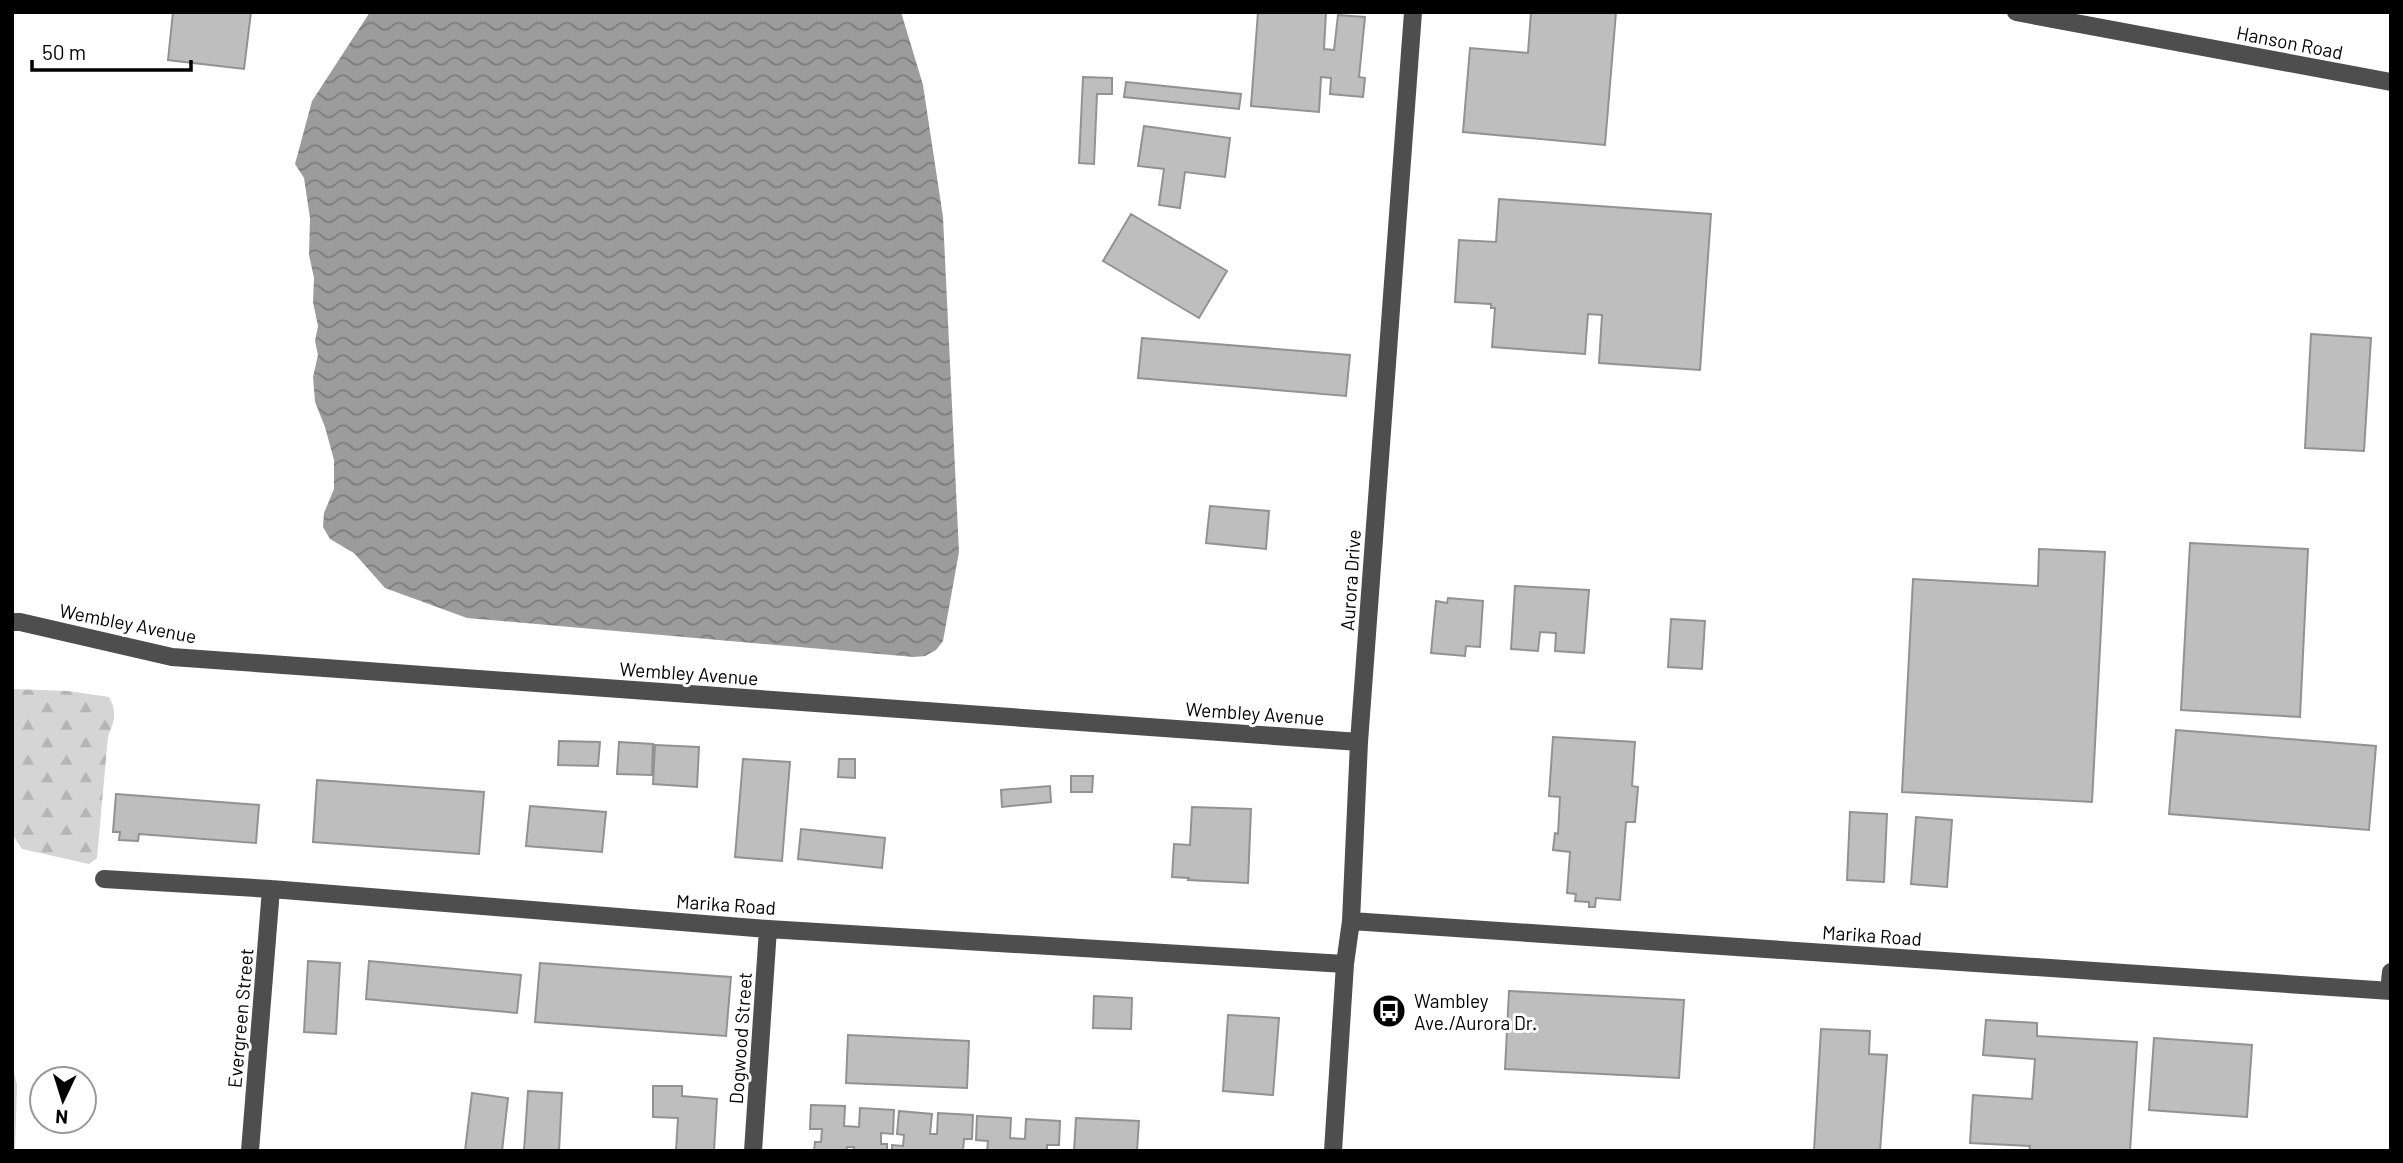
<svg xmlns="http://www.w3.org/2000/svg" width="2403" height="1163" font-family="Barlow,sans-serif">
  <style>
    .forest { fill: url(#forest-firs) }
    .pitch { fill: #d5d5d5 }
    .water { fill: url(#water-waves) }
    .building { fill: #bebebe; stroke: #929292; stroke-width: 2 }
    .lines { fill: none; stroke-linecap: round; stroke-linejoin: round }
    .minor { stroke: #4e4e4e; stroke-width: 18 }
    .labels { text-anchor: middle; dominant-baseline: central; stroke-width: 6; stroke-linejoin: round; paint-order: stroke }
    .street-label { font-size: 19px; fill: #000; stroke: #fff }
    .poi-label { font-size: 19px; fill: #000; stroke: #fff; text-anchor: start }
  </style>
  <defs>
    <pattern id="forest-firs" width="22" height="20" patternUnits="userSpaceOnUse" patternTransform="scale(1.75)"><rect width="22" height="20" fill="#d5d5d5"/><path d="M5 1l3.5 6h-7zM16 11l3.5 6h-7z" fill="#b5b5b5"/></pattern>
    <pattern id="water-waves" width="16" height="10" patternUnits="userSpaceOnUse" patternTransform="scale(1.75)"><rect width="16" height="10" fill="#9c9c9c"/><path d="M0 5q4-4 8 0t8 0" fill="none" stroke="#7d7d7d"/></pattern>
  </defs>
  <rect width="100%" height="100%" fill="#fff"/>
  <path class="forest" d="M12,689L68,691L109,697C117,712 115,720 108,736L97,858L89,864L22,849L12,834Z"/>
  <path class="pitch" d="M12,1066L17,1084L15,1151H12Z"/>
  <path class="water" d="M370,12H901L923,85L943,217L959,552L943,641L936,650L925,656L914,657L467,618L385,588L354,553L330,539L323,527L324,513L334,489V460L325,427L315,402L313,377L318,355L315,341L318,326L313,302L314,278L309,255L310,218L304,178L295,164L312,101Z"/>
  <path class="building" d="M173,12H251L244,69L168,60Z
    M1258,12H1326L1324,49L1334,50L1338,15L1365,17L1359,77L1365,78L1363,97L1330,94L1331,78L1321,77L1319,112L1251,106Z
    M1531,12H1616L1605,145L1463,132L1470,48L1528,53Z
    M1083,77L1112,78V94H1097L1094,164L1079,163Z
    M1126,82L1241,94L1239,109L1124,97Z
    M1144,126L1230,138L1225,177L1185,172L1180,208L1159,205L1164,169L1138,166Z
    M1499,199L1711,214L1700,370L1599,363L1602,315L1588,314L1585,354L1492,347L1495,308H1491V304L1455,302L1459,240L1496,242Z
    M1131,214L1227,271L1199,318L1103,261Z
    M2311,334L2371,338L2364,451L2305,448Z
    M1142,338L1350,355L1346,396L1138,378Z
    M1210,506L1269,511L1266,549L1206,543Z
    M2190,543L2308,549L2300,717L2181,710Z
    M2039,549L2105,552L2092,802L1902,792L1913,579L2038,586Z
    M1515,586L1589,590L1584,653L1555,651L1556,633L1540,632L1538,651L1511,649Z
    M1448,598L1483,601L1480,647L1466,646L1465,656L1431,653L1436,601L1447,603Z
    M1671,619L1705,621L1702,669L1668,667Z
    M2176,730L2376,746L2369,830L2169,814Z
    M1553,737L1635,742L1632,786L1638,787L1635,822H1626L1620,900L1596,898L1595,907H1589V902L1575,901L1576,894L1567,893L1570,852L1553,850L1555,833L1558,834L1560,797L1549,796Z
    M559,741L600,742L598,766L558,765Z
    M619,742L653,744L652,775L617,774Z
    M655,745L699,747L697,787L653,784Z
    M743,759L790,762L782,861L735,857Z
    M839,759H855V778L838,777Z
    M1071,776H1093L1092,792H1071Z
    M317,780L484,792L479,854L313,842Z
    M1050,786L1051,802L1002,807L1001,790Z
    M116,794L259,805L256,843L139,834L138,841L119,840L120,832H113Z
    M530,806L606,812L602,852L526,846Z
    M1192,807L1251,809L1248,883L1188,880L1189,878L1172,877L1174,844L1190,845Z
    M1850,812L1887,814L1884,882L1847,880Z
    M1916,817L1952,820L1947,887L1911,884Z
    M801,829L885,838L882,868L798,859Z
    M308,961L340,963L336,1034L304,1032Z
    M369,961L521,975L517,1013L366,999Z
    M540,963L731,977L726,1036L535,1022Z
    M1509,991L1684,1000L1679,1078L1505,1069Z
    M1094,996L1132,998L1131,1029L1093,1028Z
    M1228,1015L1279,1018L1273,1095L1223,1091Z
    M1986,1020L2037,1023V1036L2137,1042L2130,1151H2029L2030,1146L1970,1143L1973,1095L2032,1099L2035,1059L1983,1055Z
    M1821,1029L1870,1031L1869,1054L1887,1055L1880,1151H1814Z
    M848,1035L969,1041L967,1088L846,1083Z
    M2154,1038L2252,1045L2247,1117L2149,1110Z
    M653,1086H682V1096L717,1099L714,1151H676L678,1118L653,1117Z
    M528,1091L562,1093L559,1151H524Z
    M472,1093L508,1098L502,1151H465Z
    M811,1105L845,1106L844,1126L859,1127L860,1108L894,1110L893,1134L881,1133V1144H887V1151H854V1147H847V1151H814L815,1142H821L822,1129H810Z
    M899,1111L932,1114L930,1134H937L938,1113L973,1115L972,1139H964L963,1151H892V1145L903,1146L904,1135L897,1134Z
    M977,1116L1011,1118L1010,1138L1025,1139L1026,1119L1060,1121L1059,1145H1047V1151H987L988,1141L976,1140Z
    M1076,1118L1139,1121L1137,1151H1074Z"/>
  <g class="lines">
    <path class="minor" d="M2016,12L2391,82
      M12,622H20L172,657L1359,742
      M104,879L271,889L768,929L1345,964
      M1351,921L2391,991
      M2389,991L2391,972
      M250,1151L271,889
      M753,1151L768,929
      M1333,1151L1345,964L1351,921L1359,742L1413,12"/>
  </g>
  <defs>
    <symbol id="bus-disc" viewBox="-11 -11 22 22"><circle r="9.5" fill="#000" stroke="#fff"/><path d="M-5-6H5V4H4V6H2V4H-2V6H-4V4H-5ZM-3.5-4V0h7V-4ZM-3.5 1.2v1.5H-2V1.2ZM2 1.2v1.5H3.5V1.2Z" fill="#fff"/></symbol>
  </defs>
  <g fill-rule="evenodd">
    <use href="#bus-disc" x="1370" y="992" width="38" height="38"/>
  </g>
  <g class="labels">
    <g class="street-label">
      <text transform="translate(2290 42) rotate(11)">Hanson Road</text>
      <text transform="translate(1350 580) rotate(-86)">Aurora Drive</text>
      <text transform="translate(128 623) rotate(11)">Wembley Avenue</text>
      <text transform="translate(689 673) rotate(4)">Wembley Avenue</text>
      <text transform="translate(1255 713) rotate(4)">Wembley Avenue</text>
      <text transform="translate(726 904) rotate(4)">Marika Road</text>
      <text transform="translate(1872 935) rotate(4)">Marika Road</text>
      <text transform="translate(240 1018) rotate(-85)">Evergreen Street</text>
      <text transform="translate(740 1038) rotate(-86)">Dogwood Street</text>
    </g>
    <g class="poi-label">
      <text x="1414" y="1000">Wambley<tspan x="1414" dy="22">Ave./Aurora Dr.</tspan></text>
    </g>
  </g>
  <rect width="2403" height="1163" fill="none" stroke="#000000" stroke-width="28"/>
  <g transform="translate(63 1100) rotate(184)"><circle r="33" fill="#ffffff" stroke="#999999" stroke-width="2"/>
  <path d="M0-5L12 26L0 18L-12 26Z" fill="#000000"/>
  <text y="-10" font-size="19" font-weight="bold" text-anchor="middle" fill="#000000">N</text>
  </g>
  <path d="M32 60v10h159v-10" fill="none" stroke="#000000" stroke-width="3.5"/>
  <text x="42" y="60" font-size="21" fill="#000000" stroke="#ffffff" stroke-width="5" paint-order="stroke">50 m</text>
</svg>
